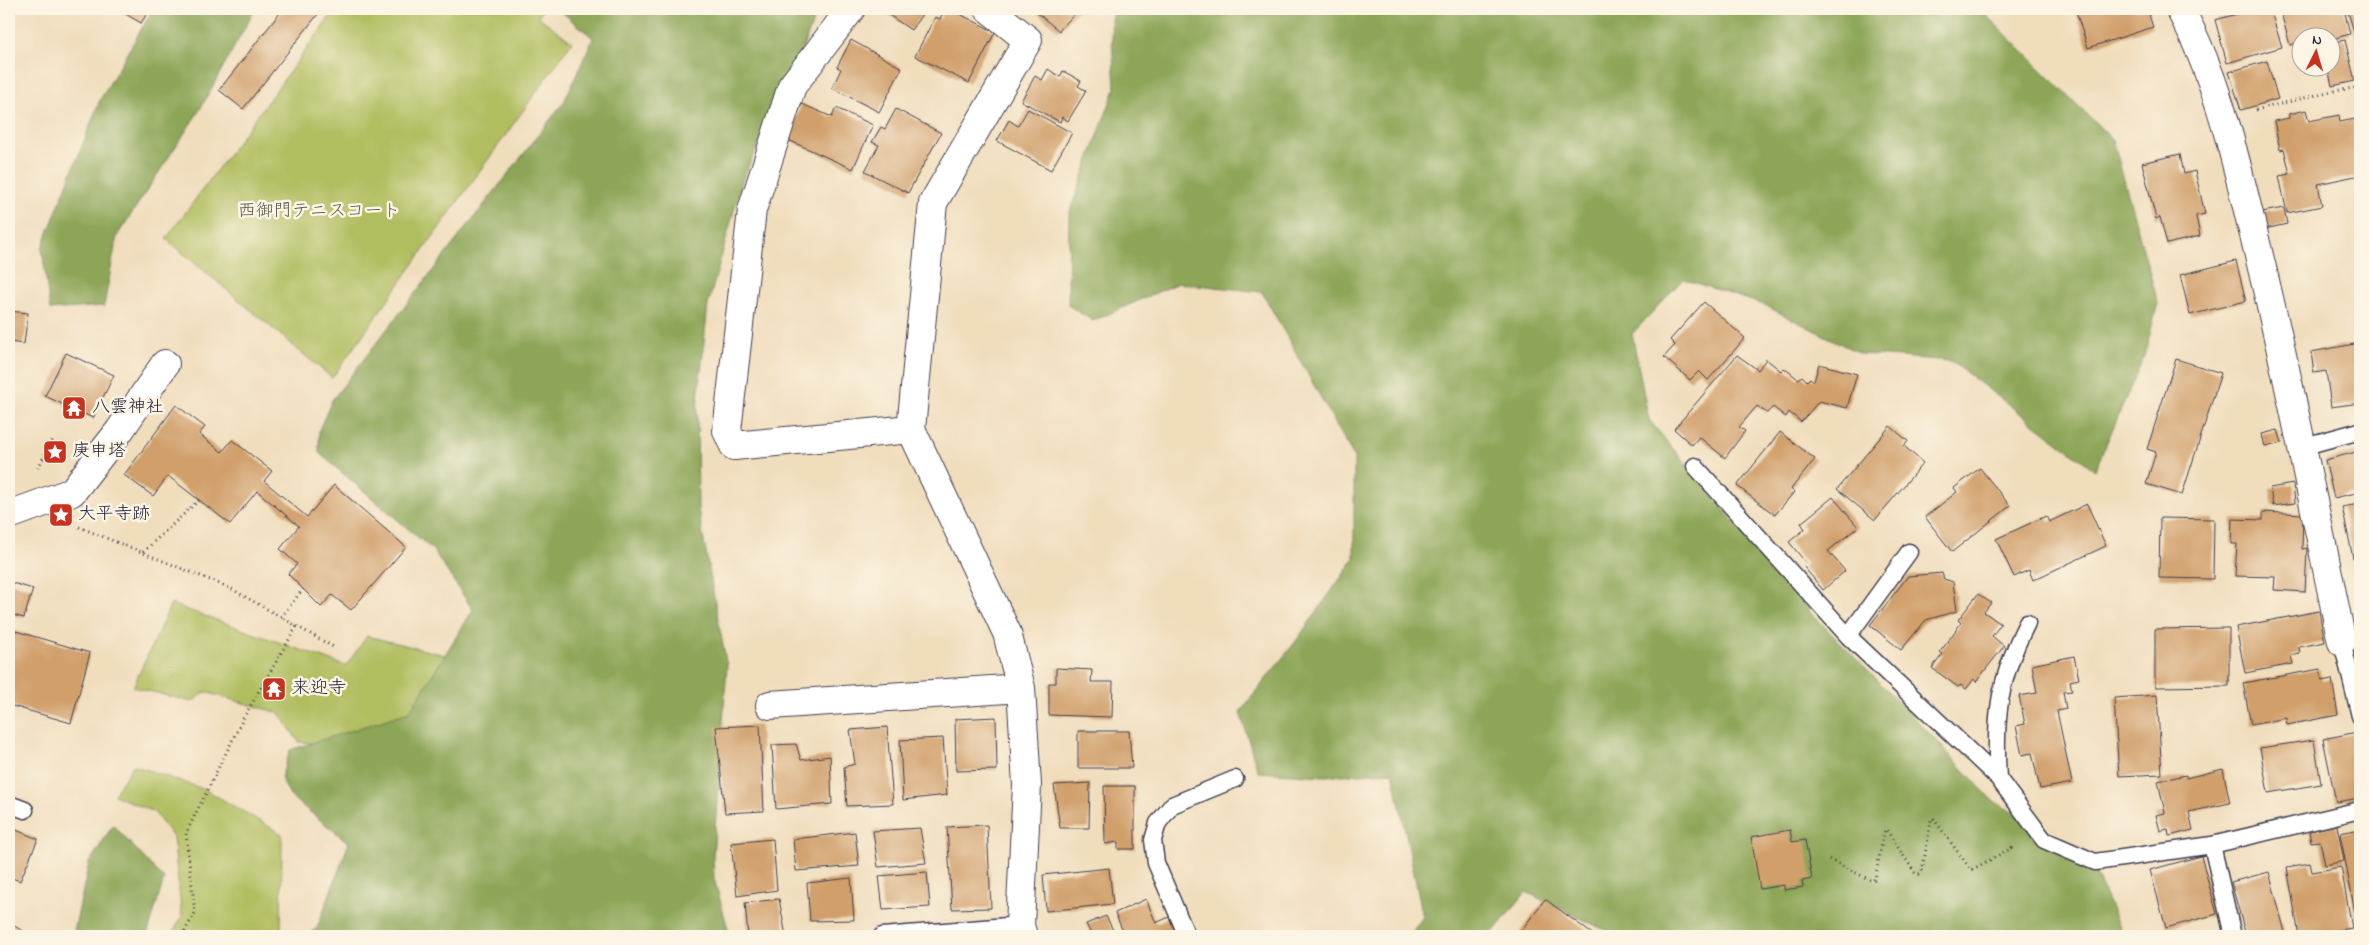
<svg xmlns="http://www.w3.org/2000/svg" width="2369" height="945" font-family="'Indie Flower','Klee One',sans-serif">
  <style>
    .green { fill: #b1be61; stroke: #6a704e }
    .forest { fill: #8ca557; stroke: #576449 }
    .lines { fill: none; stroke-linecap: round; stroke-linejoin: round }
    .stream { stroke: #54b0d2; stroke-width: 11 }
    .building { fill: #d09f6a }
    .service-casing { stroke: #413e4e; stroke-width: 19 }
    .minor-casing { stroke: #413e4e; stroke-width: 30 }
    .path { stroke: #413e4e; stroke-width: 3; stroke-dasharray: 1 4; stroke-linecap: butt }
    .service { stroke: #fff; stroke-width: 16 }
    .minor { stroke: #fff; stroke-width: 28 }
    .labels { text-anchor: middle; dominant-baseline: central; stroke-width: 5; stroke-linejoin: round; paint-order: stroke }
    .park-label { font-size: 18px; fill: #545948; stroke: #fcf5e5 }
    .poi-label { font-size: 18px; fill: #22223b; stroke: #fcf5e5; text-anchor: start }
  </style>
  <rect width="100%" height="100%" fill="#fcf5e5"/>
  <filter id="ink" filterUnits="userSpaceOnUse"><feTurbulence type="fractalNoise" baseFrequency=".02" numOctaves="2"/><feDisplacementMap in="SourceGraphic" scale="10" xChannelSelector="R" yChannelSelector="G"/><feConvolveMatrix kernelMatrix="1 2 1 2 8 2 1 2 1" color-interpolation-filters="sRGB"/></filter>
  <filter id="wash" filterUnits="userSpaceOnUse"><feTurbulence type="fractalNoise" baseFrequency=".0096" numOctaves="4" result="noise"/><feDisplacementMap in="SourceGraphic" scale="20" xChannelSelector="R" yChannelSelector="G"/><feGaussianBlur stdDeviation="1.12" result="paint"/><feColorMatrix in="noise" values="0 0 0 0 0 0 0 0 0 0 0 0 0 0 0 0 0 1.4 0 .05"/><feComposite in="paint" operator="in"/></filter>
  <g filter="url(#wash)">
    <rect width="100%" height="100%" fill="#f0ddbc"/>
    <path class="green" d="M336,9H543L538,16L572,42L332,378L166,239Z
      M171,604L346,666L367,636L445,655L414,750L299,742L279,713L205,692L192,702L133,687Z
      M133,765L206,790L282,834L281,936H171L182,917L173,837L154,812L114,795Z"/>
    <path class="forest" d="M153,9H255L199,111L117,236L104,306L50,310L42,248L100,100Z
      M565,9H818L802,50L743,178L708,305L697,409L698,509L727,667L713,856L714,878L730,936H307L317,928L349,843L290,796L281,778L290,750L409,712L473,610L433,550L319,453V430L332,400L564,102L593,38L562,12Z
      M1114,9H1980L2113,140L2158,303L2144,356L2095,470L1951,361L1861,354L1764,305L1683,279L1632,334L1649,420L1811,613L1933,737L1991,799L2090,860L2123,936H1617L1526,892L1490,936H1409L1423,917L1393,772L1325,776L1258,772L1240,712L1296,641L1354,559V457L1262,292L1178,283L1093,321L1068,305L1069,214L1115,89L1111,20Z
      M113,825L164,879L147,936H73L89,863Z"/>
    <g class="lines">
      <path class="stream" d="M2351,630L2360,662"/>
    </g>
    <g id="blocks">
      <path class="building" d="M117,9H150L141,23Z
        M283,9H322L243,109L219,90Z
        M880,9H926L911,30Z
        M944,9H950L995,32L969,83L915,56L935,17L940,19Z
        M1039,9H1079L1059,31L1036,12Z
        M2075,9H2147L2153,27L2088,48Z
        M2256,9H2270L2282,47L2227,63L2215,20Z
        M2280,9H2344L2350,34L2332,39L2302,38V47L2300,42L2290,45Z
        M2347,9H2360V50Z
        M851,40L902,68L879,112L832,88L841,69L837,67Z
        M2345,40L2355,81L2332,86L2328,68H2332V43Z
        M2267,61L2278,99L2241,110L2229,72Z
        M1048,69L1060,77L1063,71L1081,81L1078,86L1086,91L1068,121L1062,117L1060,122L1021,101L1035,76L1042,80Z
        M802,104L832,117L836,108L873,125L853,169L786,139Z
        M896,109L941,133L908,193L865,171L879,145L872,142L881,127L885,129Z
        M1028,109L1072,133L1051,170L997,141L1009,120L1018,126Z
        M2306,110L2309,121L2339,115L2340,122L2360,118V175L2318,184L2322,206L2287,213L2279,176L2290,174L2284,149L2280,150L2274,121L2289,118V114Z
        M2180,154L2184,174L2195,171L2205,214L2196,216L2200,236L2167,244L2160,217L2156,219L2142,163Z
        M2284,208L2287,224L2265,229L2262,212Z
        M2236,261L2246,301L2190,315L2180,275Z
        M1704,302L1745,338L1708,380L1699,371L1690,380L1664,357L1675,345L1670,340Z
        M9,311L28,313L24,344L9,342Z
        M2360,343V403L2331,407L2326,371L2314,373L2311,352Z
        M66,353L114,375L93,418L45,396Z
        M1737,355L1758,370L1766,359L1781,371L1784,368L1798,379L1802,376L1807,381L1810,378L1814,381L1819,364L1857,374L1847,408L1819,401L1801,422L1789,412L1786,417L1773,407L1767,413L1757,406L1739,427L1745,431L1725,458L1699,437L1692,445L1674,429Z
        M2176,359L2221,373L2182,495L2146,484L2156,452L2147,449Z
        M176,405L205,427L199,434L222,452L232,440L272,471L264,481L307,517L334,485L406,547L351,610L332,595L321,607L288,574L297,564L280,549L299,526L257,491L230,524L168,476L153,496L124,475Z
        M1890,426L1908,441L1904,446L1923,463L1875,520L1837,489Z
        M2278,430L2282,443L2265,447L2262,434Z
        M1780,432L1815,459L1791,489L1794,492L1775,515L1737,486Z
        M2360,451V492L2334,498L2325,460Z
        M1980,468L2010,506L1952,552L1925,517L1957,492L1954,488Z
        M2293,484L2295,503L2273,506L2270,488Z
        M1833,497L1858,527L1828,551L1845,571L1823,590L1804,567L1807,564L1789,542L1805,529L1801,523Z
        M2087,504L2106,546L2033,580L2029,570L2014,577L1996,539L2046,516L2049,522Z
        M2360,504V557L2353,558L2342,507Z
        M2263,512L2303,514L2302,549L2307,548L2305,592L2274,590L2275,577L2235,576L2237,544H2231L2232,519L2263,520Z
        M2160,518L2214,519L2213,579L2159,578Z
        M1942,573L1944,579L1953,582L1957,611L1926,620L1901,650L1870,625L1908,576Z
        M9,582L33,589L24,618L9,614Z
        M1978,594L1991,603L1984,612L2001,624L1992,636L2004,646L1976,682L1974,679L1966,689L1961,685L1958,687L1932,668L1943,654L1940,652L1961,623L1958,620Z
        M2319,611L2325,642L2299,647L2300,653L2291,655L2293,664L2245,673L2236,627Z
        M2229,628V686L2155,687V629Z
        M9,629L90,653L71,723L9,705Z
        M2074,656L2079,679L2070,681L2072,691L2063,692L2066,709L2057,711L2072,783L2040,789L2032,753L2022,755L2016,726L2025,724L2019,696L2037,693L2032,665Z
        M1056,668L1092,670L1091,682H1113L1112,717L1049,715V683H1056Z
        M2320,669L2322,681L2332,679L2338,715L2287,725L2286,718L2251,725L2243,683Z
        M2157,695L2162,774L2119,776L2114,698Z
        M996,717L997,770L956,771L955,719Z
        M760,725L764,811L725,813L716,727Z
        M887,727L893,804L847,806L844,767L855,764L850,730Z
        M1078,731H1129L1132,768H1078Z
        M2357,732L2360,750V798L2336,802L2323,739Z
        M943,738L947,795L903,800L900,740Z
        M2314,740L2321,784L2268,793L2260,748Z
        M796,744L801,760L830,756L832,804L776,809L772,745Z
        M2223,769L2230,803L2189,812L2193,830L2169,836L2168,829L2160,831L2156,815L2165,813L2158,781L2186,775V778Z
        M1090,783L1089,828H1060L1054,785Z
        M1104,786H1135V849H1118V842L1105,844Z
        M987,825L991,908L952,909L947,827Z
        M2337,825L2344,861L2325,865L2320,841L2311,842L2309,831Z
        M9,827L38,839L20,881L9,877Z
        M920,828L926,863L878,867L873,831Z
        M2360,829V917L2356,918L2340,833Z
        M1790,830L1792,842L1805,840L1812,879L1802,881L1803,887L1784,890V885L1760,889L1751,837Z
        M855,832L859,866L796,871L793,839Z
        M773,839L777,890L737,896L731,843Z
        M2201,856L2217,914L2166,928L2150,870Z
        M2310,863L2312,872L2341,867L2352,928L2299,936L2287,867Z
        M1109,868L1113,904L1046,911L1043,875Z
        M927,872L930,907L883,910L879,876Z
        M2269,872L2286,936H2246L2231,882Z
        M851,878L854,920L810,921L807,883Z
        M779,899L786,936H748L745,903Z
        M1146,899L1156,923L1169,917L1177,936H1125L1115,913Z
        M1545,899L1595,936H1517Z
        M1106,916L1116,936H1092L1086,924Z
        M9,923L32,936H9Z"/>
    </g>
  </g>
  <g filter="url(#ink)">
    <use href="#blocks" fill-opacity="0" stroke="#413e4e" stroke-width="1"/>
    <g class="lines">
      <defs>
        <path id="service" d="M2301,447L2360,431
          M1695,466L1848,636L1998,778L2044,840L2095,862L2212,845L2360,810
          M1848,636L1909,552
          M2342,642L2360,716
          M1998,778C1994,716 1999,679 2027,623
          M9,804L25,810
          M2212,845L2233,936
          M882,936L1020,925
          M1187,936L1156,863L1153,840L1158,823L1172,805L1235,779"/>
        <path id="minor" d="M851,9L792,86L752,210L727,431L734,446L911,429
          M989,9L1028,40L933,203L911,429L1007,633L1021,688L1027,785L1020,925L1023,936
          M2180,9C2218,79 2235,158 2254,235C2287,369 2314,506 2342,642
          M9,515L72,492L120,430L165,364
          M770,705L1021,688"/>
      </defs>
      <use href="#service" class="service-casing"/>
      <use href="#minor" class="minor-casing"/>
      <path class="path" d="M2256,110L2328,92L2360,87
        M38,468L53,439
        M79,527L230,588L335,648
        M143,552L199,500
        M281,617L303,589
        M1829,859L1872,881L1875,879L1884,832L1886,829L1915,873L1919,874L1922,872L1931,820L1933,818L1971,870L2012,848V845
        M182,936L195,913L186,833L244,717L297,626"/>
      <use href="#service" class="service"/>
      <use href="#minor" class="minor"/>
    </g>
  </g>
  <defs>
    <symbol id="temple-square" viewBox="-11 -11 22 22"><rect x="-9" y="-9" width="18" height="18" rx="4" fill="#c8321e" stroke="#fcf5e5"/><path d="M0-6L5-2H3V0L6.5 2.5H4V6H1.5V3h-3V6H-4V2.5H-6.5L-3 0V-2H-5Z" fill="#fff"/></symbol>
    <symbol id="sight-square" viewBox="-11 -11 22 22"><rect x="-9" y="-9" width="18" height="18" rx="4" fill="#c8321e" stroke="#fcf5e5"/><path d="M0-6L1.8-2.2L6-1.7L2.9 1.2L3.7 5.4L0 3.3L-3.7 5.4L-2.9 1.2L-6-1.7L-1.8-2.2Z" fill="#fff"/></symbol>
  </defs>
  <g fill-rule="evenodd">
    <use href="#temple-square" x="60" y="394" width="28" height="28"/>
    <use href="#sight-square" x="41" y="438" width="28" height="28"/>
    <use href="#sight-square" x="47" y="501" width="28" height="28"/>
    <use href="#temple-square" x="260" y="675" width="28" height="28"/>
  </g>
  <g class="labels">
    <g class="park-label">
      <text x="319" y="212">西御門テニスコート</text>
    </g>
    <g class="poi-label">
      <text x="92" y="408">八雲神社</text>
      <text x="72" y="452">庚申塔</text>
      <text x="78" y="515">大平寺跡</text>
      <text x="292" y="689">来迎寺</text>
    </g>
  </g>
  <rect width="2369" height="945" fill="none" stroke="#fcf5e5" stroke-width="30"/>
  <g transform="translate(2316 52) rotate(5)"><circle r="24" fill="#fcf5e5" stroke="#a5a1a1"/>
  <path d="M0-4L9 19L0 12L-9 19Z" fill="#c8321e"/>
  <text y="-8" font-size="14" font-weight="bold" text-anchor="middle" fill="#22223b">N</text>
  </g>
</svg>
